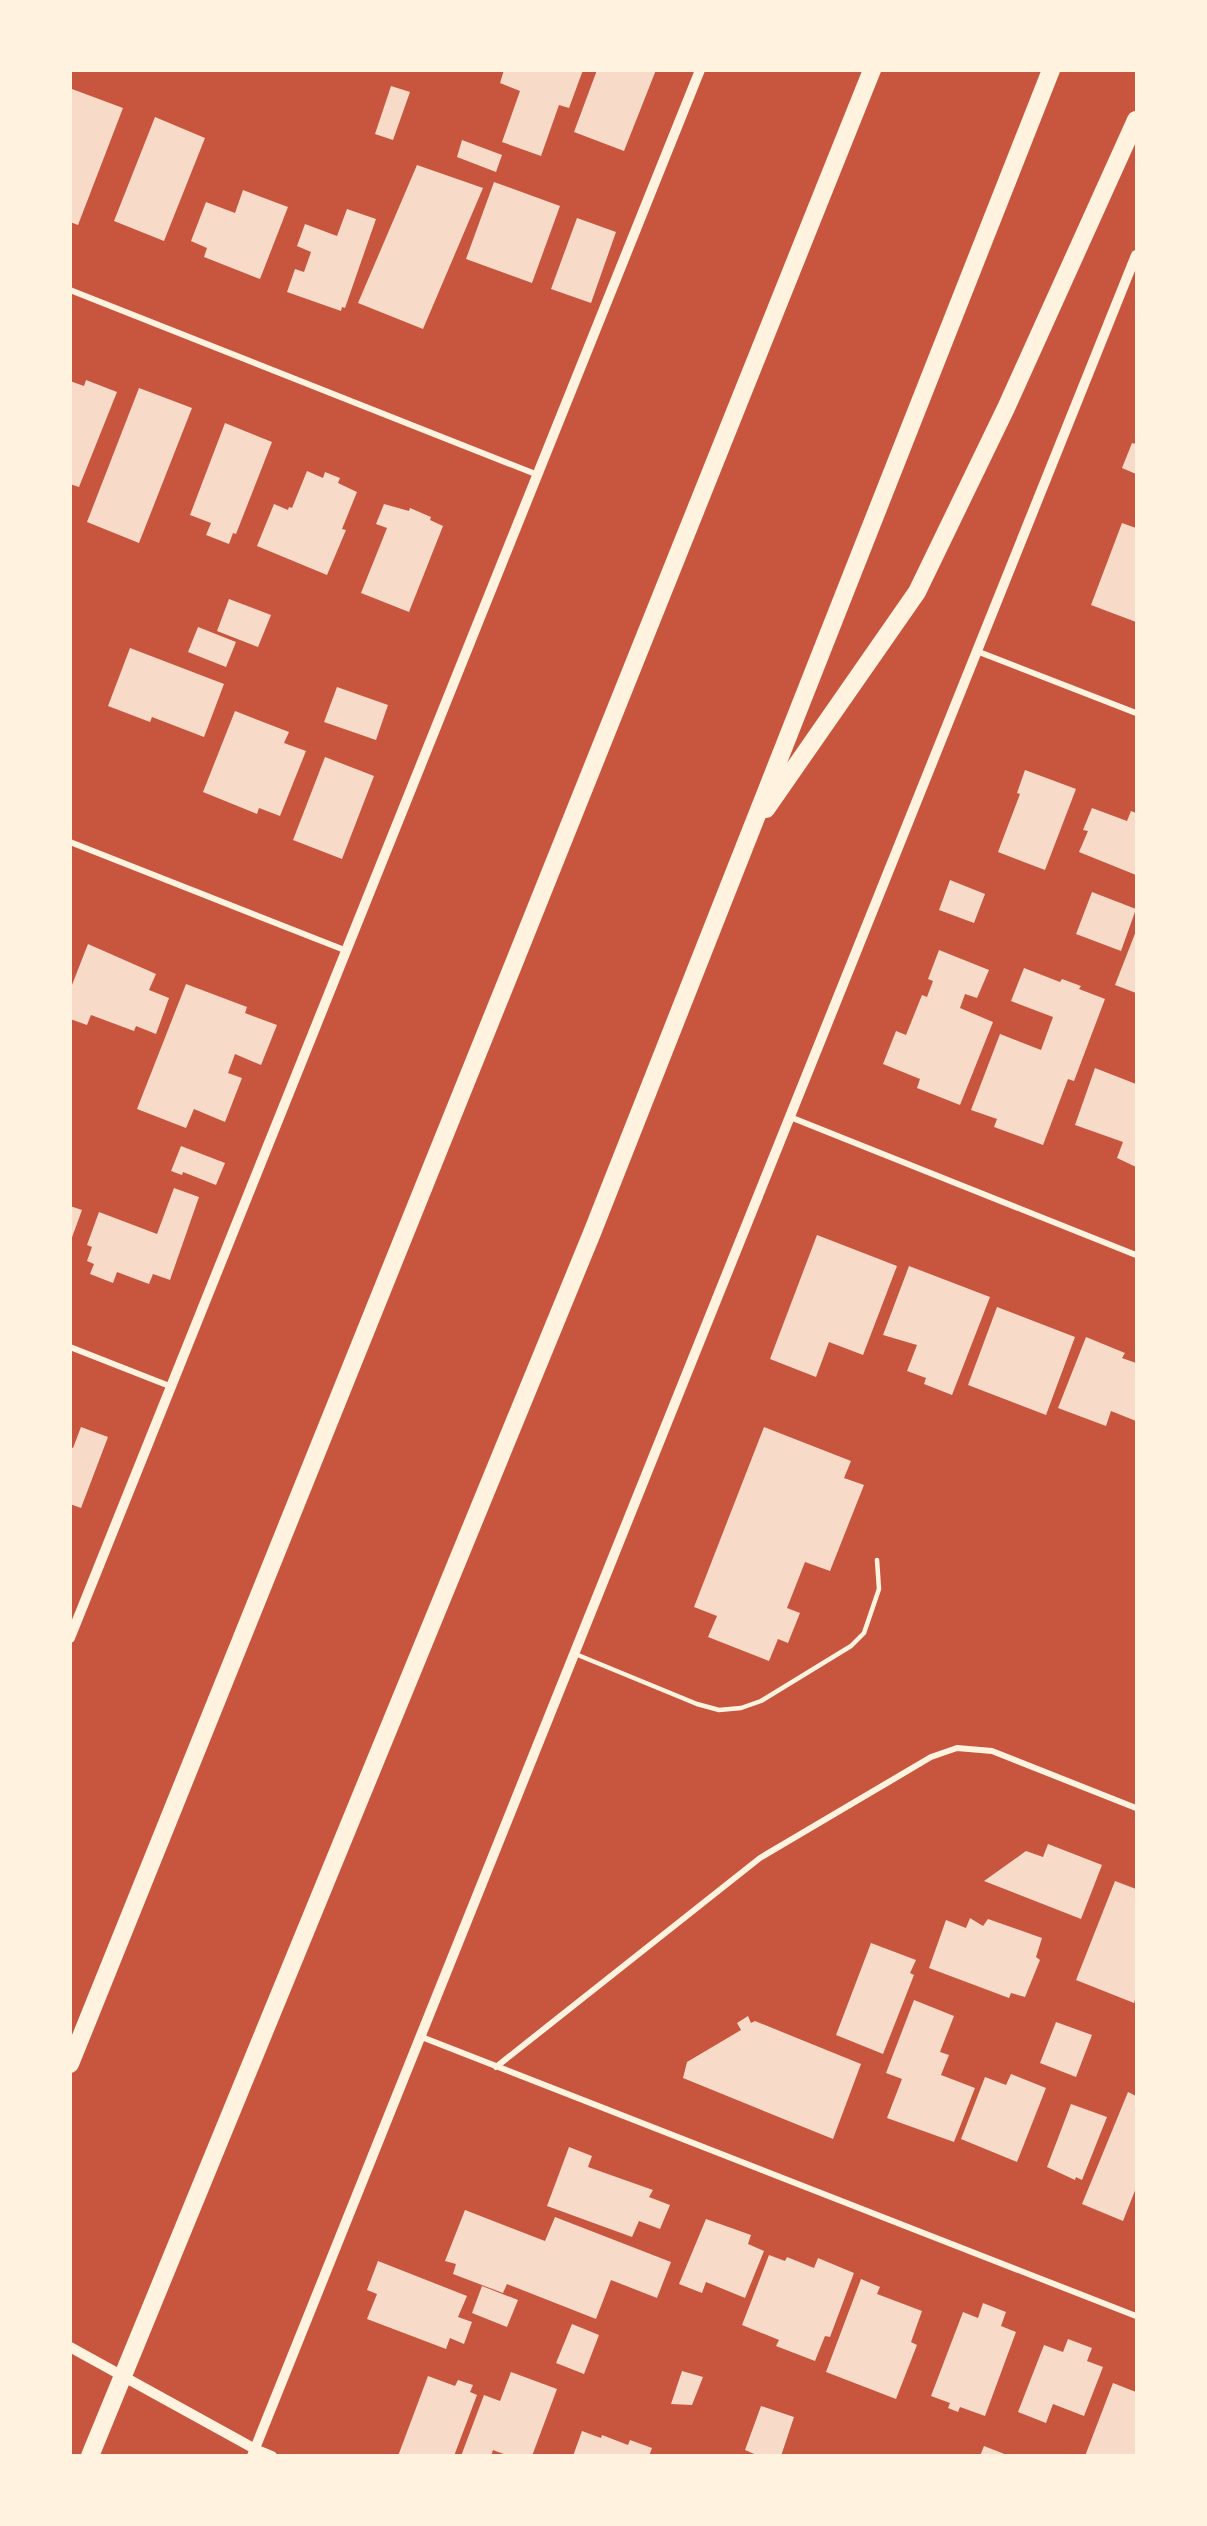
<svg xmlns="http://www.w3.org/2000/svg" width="1207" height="2526" font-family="'Alegreya Sans',sans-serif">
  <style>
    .building { fill: #f7dbc8 }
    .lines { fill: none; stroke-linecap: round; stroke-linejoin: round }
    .service { stroke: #fff3e0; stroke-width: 4.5 }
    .minor { stroke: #fff3e0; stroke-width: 6 }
    .tertiary { stroke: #fff3e0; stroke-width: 10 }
    .motorway { stroke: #fff3e0; stroke-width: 18 }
  </style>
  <rect width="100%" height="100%" fill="#c8553d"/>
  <path class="building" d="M504,70H583L569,108L559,105L541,156L502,142L520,91L500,83Z
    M597,70H656L624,151L574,132Z
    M391,86L410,92L393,140L375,134Z
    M72,89L123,108L78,225L70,222Z
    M155,117L205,138L164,241L114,221Z
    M462,140L502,155L496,172L457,157Z
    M417,165L483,188L423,329L358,303Z
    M494,182L560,206L532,283L466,259Z
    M243,190L288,207L260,279L204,257L207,248L191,241L206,202L235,213Z
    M347,209L376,219L345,308L342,307L341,311L287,292L295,269L304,272L311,252L297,246L305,224L337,236Z
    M577,218L616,232L591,303L551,289Z
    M86,380L117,392L79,487L70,484V381L84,386Z
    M139,388L192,408L139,543L87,522Z
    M225,423L272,442L236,534L233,533L229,544L206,535L211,523L190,515Z
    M1132,443L1136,444V474L1122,468Z
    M307,471L323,478L325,472L340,478L338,483L357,492L342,529L346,530L327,575L257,546L274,504L288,510L289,507L292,508Z
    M384,504L409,511L410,508L431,517L430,520L443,526L409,612L361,593L387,528L376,524Z
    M1122,523L1136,528V622L1091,605Z
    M229,599L271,615L258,647L217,631Z
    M198,627L236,642L226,667L188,652Z
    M130,648L224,684L204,737L152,717L150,722L108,706Z
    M337,687L388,705L376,740L324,722Z
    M235,711L289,732L284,743L306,751L280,816L259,808L257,814L203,792Z
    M325,757L374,776L342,859L293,840Z
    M1025,770L1076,789L1045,870L998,852L1020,794L1017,793Z
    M1092,808L1127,821L1131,811L1136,813V875L1079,852L1088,831L1083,830Z
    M950,880L985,894L974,923L939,910Z
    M1092,892L1136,909L1121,951L1076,934Z
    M1136,931V993L1115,985Z
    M88,944L156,974L149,990L169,998L156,1034L136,1026L134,1031L91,1015L87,1025L70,1019V990Z
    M939,950L989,970L977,998L965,994L960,1008L993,1022L960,1105L917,1088L920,1079L883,1064L896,1031L906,1035L922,995L927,997L933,981L928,979Z
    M1024,968L1060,982L1062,979L1081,986L1079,989L1105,999L1074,1081L1068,1079L1043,1145L994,1127L997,1119L971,1110L1000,1034L1041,1050L1053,1017L1011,1001Z
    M186,984L247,1007L245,1013L277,1025L261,1065L235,1054L228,1073L242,1078L225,1122L194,1109L186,1128L137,1109Z
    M1095,1068L1136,1084V1167L1117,1158L1123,1142L1075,1125Z
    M181,1146L225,1163L216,1185L183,1172L182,1175L171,1171Z
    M174,1188L199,1197L170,1280L153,1274L149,1284L117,1272L113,1283L90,1274L94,1264L87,1261L92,1247L87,1245L99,1212L157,1234Z
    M70,1206L82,1210L71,1240H70Z
    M817,1235L897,1266L863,1355L829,1342L816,1377L770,1359Z
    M909,1266L990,1297L952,1395L924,1384L926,1378L907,1371L917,1345L883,1335Z
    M997,1307L1075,1337L1046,1415L968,1385Z
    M1086,1337L1125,1353L1122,1358L1136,1363V1421L1111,1411L1106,1426L1058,1408Z
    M81,1427L108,1437L81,1508L70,1504V1447L73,1448Z
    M764,1427L851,1461L844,1478L864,1485L830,1571L805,1562L787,1608L800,1613L788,1643L778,1639L769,1661L708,1637L717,1616L694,1607Z
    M1048,1844L1102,1865L1081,1919L984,1881L1026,1851L1043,1857Z
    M1115,1881L1136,1889V1996L1134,2003L1076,1980Z
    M970,1918L983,1926L988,1919L1042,1938L1036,1957L1040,1960L1025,1997L1011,1993L1009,1998L929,1968L946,1920L966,1928Z
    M871,1943L916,1960L910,1973L914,1975L883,2054L836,2035Z
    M914,2000L954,2016L940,2052L949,2055L941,2075L975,2088L954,2142L887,2118L902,2079L886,2073Z
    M748,2016L751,2023L755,2021L861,2064L833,2139L683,2078L687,2062L741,2030L737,2023Z
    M1056,2022L1092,2035L1076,2077L1040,2063Z
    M1011,2074L1046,2088L1017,2162L961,2139L985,2077L1006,2085Z
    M1128,2092L1136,2096V2188L1123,2221L1082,2204Z
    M1071,2104L1107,2117L1082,2180L1076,2177L1075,2180L1047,2167Z
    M569,2147L592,2156L588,2167L653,2190L649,2197L670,2205L660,2229L639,2221L632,2237L547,2206Z
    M465,2210L545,2241L555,2217L671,2262L657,2298L611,2280L596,2319L507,2284L503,2293L453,2274L456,2264L445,2261Z
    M706,2219L751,2235L748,2244L764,2251L745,2298L706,2282L702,2293L679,2284Z
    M769,2255L785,2261L787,2257L814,2268L818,2258L854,2273L830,2337L825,2336L815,2361L776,2346L779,2340L742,2325Z
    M378,2261L467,2296L458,2317L472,2322L464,2344L450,2338L446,2349L367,2319L377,2294L367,2290Z
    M861,2279L880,2287L877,2294L922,2311L911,2342L917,2345L896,2399L826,2372Z
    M482,2286L518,2300L507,2327L472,2313Z
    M983,2303L1006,2312L1001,2326L1016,2332L985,2416L960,2407L958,2412L948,2408L950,2403L931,2396L963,2312L978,2318Z
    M572,2324L599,2335L584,2374L556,2363Z
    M1068,2339L1092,2348L1087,2361L1103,2367L1084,2416L1053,2404L1046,2423L1018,2412L1044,2345L1063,2352Z
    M682,2371L703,2377L692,2405L671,2404Z
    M511,2372L557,2389L532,2456H509L493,2450L491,2456H461L484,2395L500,2401Z
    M428,2376L455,2386L458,2380L473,2385L470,2392L477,2395L454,2456H398Z
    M1113,2383L1136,2392V2456H1085Z
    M761,2406L794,2417L781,2456H759L745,2450Z
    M582,2431L601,2438L602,2435L628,2445L630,2440L652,2448L649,2456H573Z
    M984,2446L1007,2455V2456H980Z"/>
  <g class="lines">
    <path class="service" d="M573,1653L697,1704L719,1710L741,1708L761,1701L851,1646L864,1633L879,1589L877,1560"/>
    <path class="minor" d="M70,290L538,475
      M979,652L1136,713
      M70,842L347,951
      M790,1117L1136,1255
      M70,1347L172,1387
      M419,2036L1136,2316
      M496,2067L760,1858L931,1757L957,1748L992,1751L1136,1808"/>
    <path class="tertiary" d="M70,1638L700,70
      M70,2347L255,2449L272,2456
      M252,2456C543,1721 845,990 1136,255"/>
    <path class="motorway" d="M766,809L917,592L1006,408L1136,120
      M70,2064C340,1400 605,735 872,70
      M90,2456L592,1233L1051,70"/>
  </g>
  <rect width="1207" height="2526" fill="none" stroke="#fff3e0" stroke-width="144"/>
</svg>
